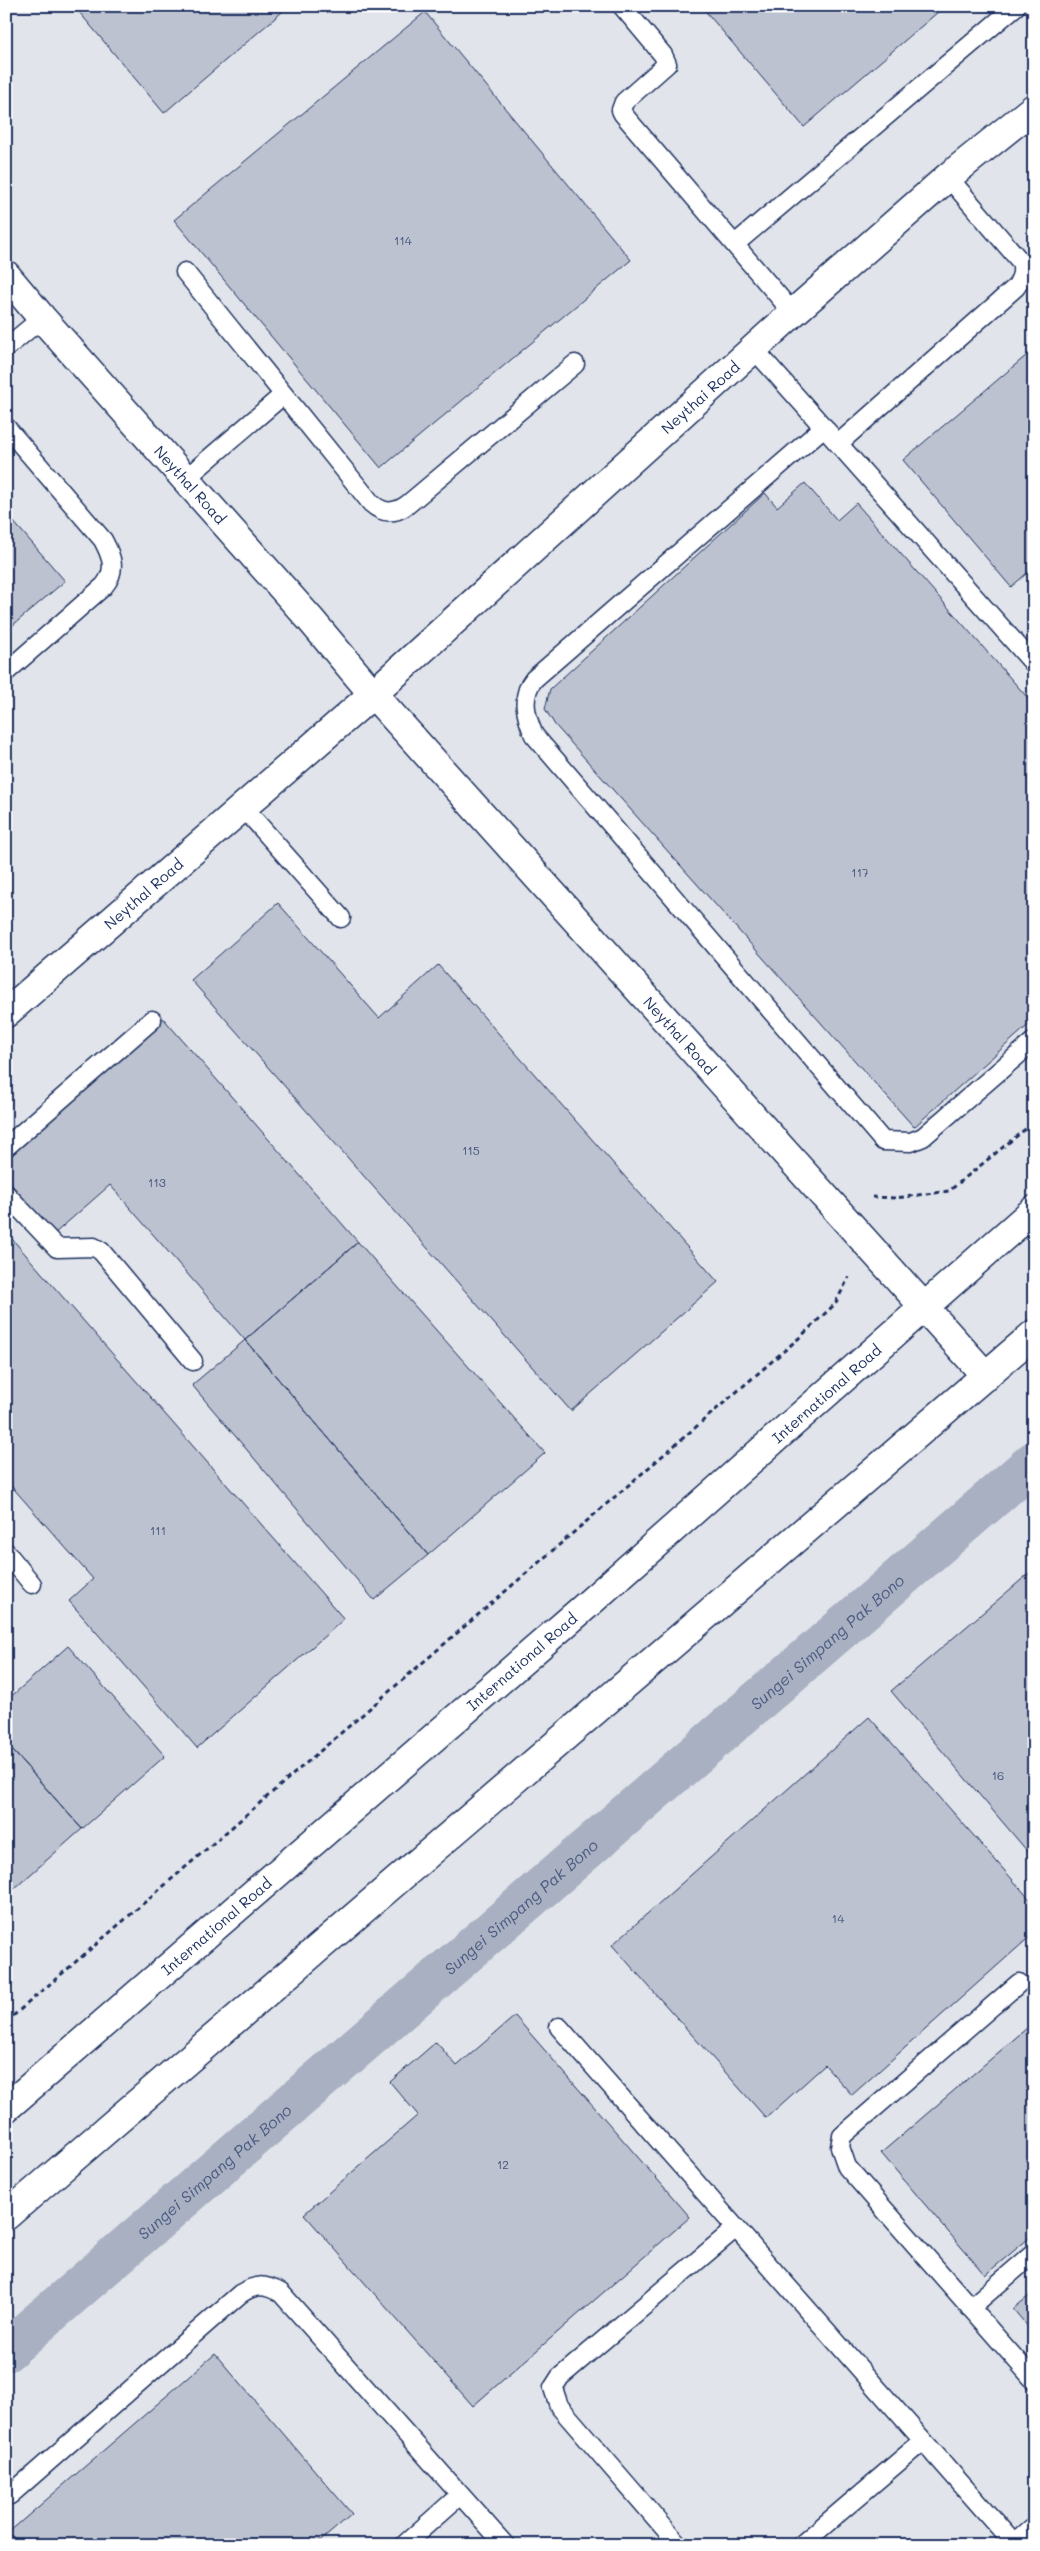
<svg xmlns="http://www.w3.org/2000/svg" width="1040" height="2551" font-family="Mali,sans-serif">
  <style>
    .built { fill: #e1e4ea }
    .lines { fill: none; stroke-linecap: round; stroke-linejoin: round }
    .canal { stroke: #a8b0c2; stroke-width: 42 }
    .building { fill: #bcc2d0; stroke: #1b2f5e }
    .lane-casing { stroke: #1b2f5e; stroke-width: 21 }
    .street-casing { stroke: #1b2f5e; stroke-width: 31 }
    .secondary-casing { stroke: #1b2f5e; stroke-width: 31 }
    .path { stroke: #1b2f5e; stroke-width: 3; stroke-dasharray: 5 4; stroke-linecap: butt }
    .lane { stroke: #fff; stroke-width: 18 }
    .street { stroke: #fff; stroke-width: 28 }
    .secondary { stroke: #fff; stroke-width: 28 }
    .labels { text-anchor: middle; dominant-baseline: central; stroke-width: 5; stroke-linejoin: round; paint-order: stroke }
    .number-label { font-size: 12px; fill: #43547a }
    .street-label { font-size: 15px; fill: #1b2f5e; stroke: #fff }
    .water-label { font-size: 16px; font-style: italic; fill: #4c5c81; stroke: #fff }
  </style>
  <rect width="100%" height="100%" fill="#f1f2f5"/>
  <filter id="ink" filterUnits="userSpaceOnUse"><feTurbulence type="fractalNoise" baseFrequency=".02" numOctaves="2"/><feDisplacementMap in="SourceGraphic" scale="10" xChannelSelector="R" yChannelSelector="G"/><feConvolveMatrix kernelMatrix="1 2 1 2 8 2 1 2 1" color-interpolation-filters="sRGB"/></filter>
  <g filter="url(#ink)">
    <path class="built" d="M6,6H1034V2545H6Z"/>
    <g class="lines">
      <path class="canal" id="s1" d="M6,2351L1034,1462"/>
    </g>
    <path class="building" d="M74,6H289L164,113Z
      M701,6H945L804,127Z
      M425,12L631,260L381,468L174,220Z
      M1034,349V567L1011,587L903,460Z
      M805,483L837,520L856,503L1034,705V1020L914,1127L555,725L545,709L550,689L765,493L777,507Z
      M6,513L65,581L6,631Z
      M278,903L379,1018L438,965L718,1282L571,1411L191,980Z
      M163,1018L358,1242L245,1340L110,1185L54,1234L6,1178V1154Z
      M6,1232L344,1619L197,1748L69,1601L93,1579L6,1480Z
      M358,1242L545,1453L428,1555L245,1340Z
      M245,1340L428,1555L374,1600L192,1385Z
      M1034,1569V1859L891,1691Z
      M68,1646L165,1756L82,1829L6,1743V1701Z
      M869,1717L1034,1904V1933L852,2095L825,2065L766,2118L612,1945Z
      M6,1743L82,1829L6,1896Z
      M515,2016L690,2217L473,2406L304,2214L418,2115L390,2082L436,2042L457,2066Z
      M1034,2022V2234L985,2275L881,2153Z
      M1034,2292V2334L1013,2309Z
      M215,2354L352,2514L316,2545H20L9,2532Z"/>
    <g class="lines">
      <defs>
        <path id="lane" d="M622,6L663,55L667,64L624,102L621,110L623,114L793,313
          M735,244L1016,6
          M185,272L371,503C383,514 394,514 407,505L575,364
          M6,348L42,318
          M754,349L1034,664
          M6,427L103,540C112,557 117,570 104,586L6,672
          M824,427L534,679C520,696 526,717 534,735L883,1141L911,1142L923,1137L1034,1041
          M839,443L1016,287C1021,279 1024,272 1021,262L948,177
          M184,480L283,395
          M243,807L341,918
          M6,1147L152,1020
          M6,1194L57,1248L94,1247L101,1251L193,1361
          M6,1552L32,1584
          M1019,1983L842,2136L840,2147L847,2167L1034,2380
          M559,2027L1015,2545
          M970,2308L1034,2253
          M10,2495L240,2294C256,2284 264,2284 281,2293L505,2545
          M404,2545L460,2495
          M679,2545L559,2406L553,2388L560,2377L736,2228
          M801,2545L923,2441"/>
        <g id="street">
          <path id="s2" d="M6,275L42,318L310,619L373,694L986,1376"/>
          <path id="s3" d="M6,1013L373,694L793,313L948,177L1034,108"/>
          <path d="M1020,2545L1034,2533"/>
        </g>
        <g id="secondary">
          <path id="s4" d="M6,2108L580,1611L1034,1210"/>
          <path d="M6,2216L1034,1334"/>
        </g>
      </defs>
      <use href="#lane" class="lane-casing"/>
      <use href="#street" class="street-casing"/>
      <use href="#secondary" class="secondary-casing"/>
      <path class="path" d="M872,1197L896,1198L949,1191L1034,1122
        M6,2022L799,1338L835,1304L849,1277"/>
      <use href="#lane" class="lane"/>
      <use href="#street" class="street"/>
      <use href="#secondary" class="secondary"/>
    </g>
  </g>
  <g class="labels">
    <g class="number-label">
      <text x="403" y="240">114</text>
      <text x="860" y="872">117</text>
      <text x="471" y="1150">115</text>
      <text x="157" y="1182">113</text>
      <text x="158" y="1530">111</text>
      <text x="998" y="1775">16</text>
      <text x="838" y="1918">14</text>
      <text x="503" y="2164">12</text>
    </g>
    <g class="street-label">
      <text stroke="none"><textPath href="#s3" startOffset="928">Neythai Road</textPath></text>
      <text stroke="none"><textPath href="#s2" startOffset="279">Neythal Road</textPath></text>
      <text stroke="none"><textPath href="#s3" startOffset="182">Neythal Road</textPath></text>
      <text stroke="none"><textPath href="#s2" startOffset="1016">Neythal Road</textPath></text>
      <text stroke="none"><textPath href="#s4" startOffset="1088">International Road</textPath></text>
      <text stroke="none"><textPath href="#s4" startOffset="682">International Road</textPath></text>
      <text stroke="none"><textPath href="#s4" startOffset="278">International Road</textPath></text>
    </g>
    <g class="water-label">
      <text stroke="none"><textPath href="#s1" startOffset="1085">Sungei Simpang Pak Bono</textPath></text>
      <text stroke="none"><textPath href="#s1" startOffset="680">Sungei Simpang Pak Bono</textPath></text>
      <text stroke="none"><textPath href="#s1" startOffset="275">Sungei Simpang Pak Bono</textPath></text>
    </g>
  </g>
  <rect width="1040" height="2551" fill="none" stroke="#fff" stroke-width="25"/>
  <rect x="12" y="12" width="1015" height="2526" fill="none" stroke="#1b2f5e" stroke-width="2" filter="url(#ink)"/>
</svg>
